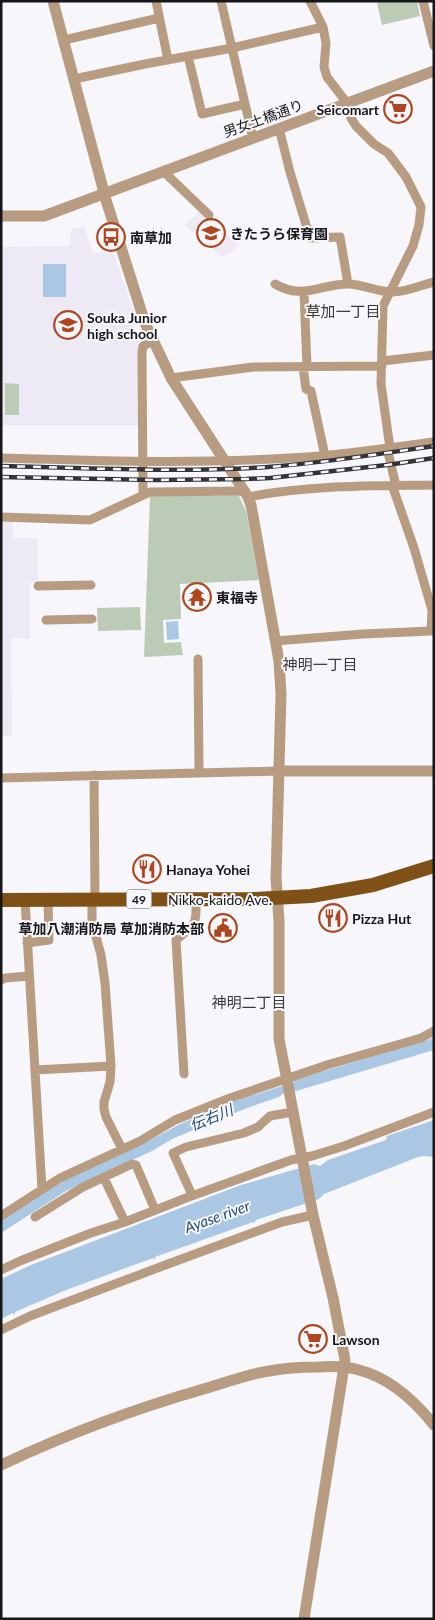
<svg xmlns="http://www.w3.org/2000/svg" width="435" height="1620" font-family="Lato,'Noto Sans JP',sans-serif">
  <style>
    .built { fill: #eeeaf5 }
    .green { fill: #bccbb6 }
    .water { fill: #aac8e3 }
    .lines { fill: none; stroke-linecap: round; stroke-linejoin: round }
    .minor { stroke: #b79c81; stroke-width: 9 }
    .tertiary { stroke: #b79c81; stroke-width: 11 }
    .primary { stroke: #7f5116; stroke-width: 14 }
    .rail-casing { stroke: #343336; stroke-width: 4.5 }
    .rail { stroke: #f7f6fa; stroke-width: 2.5; stroke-dasharray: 8; stroke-linecap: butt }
    .labels { text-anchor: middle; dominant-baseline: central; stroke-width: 4; stroke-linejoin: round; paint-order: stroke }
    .shield { fill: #f7f6fa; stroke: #5a595c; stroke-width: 1 }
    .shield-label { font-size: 12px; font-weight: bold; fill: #171618 }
    .poi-label { font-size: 14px; font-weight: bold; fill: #171618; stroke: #f7f6fa; text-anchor: start }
    .street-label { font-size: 14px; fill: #171618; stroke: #f7f6fa }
    .neighbourhood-label { font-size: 15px; fill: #39383b; stroke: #f7f6fa }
    .water-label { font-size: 15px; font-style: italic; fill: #204e73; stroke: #f7f6fa }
  </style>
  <rect width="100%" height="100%" fill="#f7f6fa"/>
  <path class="built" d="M201,209L238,244L232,252L222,257L185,225Z
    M84,226L93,253L114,254L138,324L133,327L138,338V425H1V247L70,246L71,229Z
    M1,520H13V538H38V583H30V639L11,638L12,736H1Z"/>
  <path class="green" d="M383,1H417L420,16L382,25L377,3Z
    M5,383L19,384V415H5Z
    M150,495L239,496L246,511L259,580L180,584L181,619L163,620L164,643L181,642L183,655L144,657Z
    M140,607L141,630L98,631L97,608Z"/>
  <path class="water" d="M43,264H66V297H43Z
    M178,621L179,639L167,640L166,622Z
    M434,1038V1050L296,1091L284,1093L279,1097L247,1108L172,1139L152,1151L66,1191L1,1233V1221L65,1180L141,1145L180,1124L235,1101L294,1082V1080Z
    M434,1120V1157L424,1156L418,1157L324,1194L319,1199L256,1220L254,1223L253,1222L155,1257V1260L153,1258L66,1290L15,1312V1315L13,1313L1,1319V1279L31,1265L241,1185L314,1164L320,1166L328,1160L386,1140L387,1136Z"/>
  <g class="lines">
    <path class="minor" d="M156,1L168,60
      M221,1L253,138
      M310,1L323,27L326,43L324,67L327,77L347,103L351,118L356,126L374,144L388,153L406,177L421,207L419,225L413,246L383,306L381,384L390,448
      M423,1L434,46
      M64,40L159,18
      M188,56L202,114L245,104
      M74,79L145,64L232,48L323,27
      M279,128L290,172L310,238L340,237L348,284
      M163,171L209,215
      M275,284C304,301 321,283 350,284C364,285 378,292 392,292C406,292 421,285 434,282
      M304,292L307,366
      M382,361L434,355
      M303,367L306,389L311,391L325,456
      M171,378L253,367L382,366
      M387,448L396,486
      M1,458C98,461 194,464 290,458C338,456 386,448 434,442
      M143,495L142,353L143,346L153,341
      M248,497C309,485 372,486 434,485
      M1,517L90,520L150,492L244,491
      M38,586L91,585
      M46,620L92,619
      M275,641L363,634L431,631L432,610L414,548L392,485
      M198,659L199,772
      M94,775L95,899
      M1,778L279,771
      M92,899V922L101,955L105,983L111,1066L110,1082L104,1102V1109L106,1117L122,1149
      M25,900L42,1189
      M27,943L49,940L48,900
      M1,980L5,978L29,976
      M35,1070L111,1066
      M184,1074L176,940C195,924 197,926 196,899
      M104,1178L125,1222
      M192,1195L173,1153L186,1147L244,1133L258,1127L270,1116L293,1112
      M1,1216L60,1178L140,1141L175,1120L230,1098L330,1064L404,1043L421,1038L434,1031
      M35,1217L83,1187L132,1164L136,1165L155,1210
      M1,1270L20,1261L91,1233L125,1222L186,1198L291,1160L312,1156L344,1146L434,1112
      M1,1330L30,1316L168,1264L282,1222L313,1215"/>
    <path class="tertiary" d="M53,1L106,200L145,323L171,378L248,497L251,505L279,661L281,694L276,878L279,921V1039L303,1163L313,1215L333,1298L345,1360L304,1619
      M1,216H44L434,71
      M279,771H434
      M1,1465C67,1434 137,1408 207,1388C227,1382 248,1374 269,1371C285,1368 301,1367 318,1367C332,1366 345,1366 359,1370C390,1378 414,1400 434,1425"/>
    <path class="primary" d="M1,900L253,899L311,896L373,885L434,866"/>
    <defs>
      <path id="rail" d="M1,466C90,468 179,473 268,467C323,463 379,454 434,446
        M1,477L156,480L246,479L270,478L387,465L434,458"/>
    </defs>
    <use href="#rail" class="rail-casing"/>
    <use href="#rail" class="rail"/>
  </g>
  <defs>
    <symbol id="supermarket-ring" viewBox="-11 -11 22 22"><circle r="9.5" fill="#f7f6fa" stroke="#ae471f" stroke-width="1.5"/><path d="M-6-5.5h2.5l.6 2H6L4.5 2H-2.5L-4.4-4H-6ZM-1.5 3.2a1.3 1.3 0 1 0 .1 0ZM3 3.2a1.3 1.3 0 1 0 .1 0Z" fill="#ae471f"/></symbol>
    <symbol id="school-ring" viewBox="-11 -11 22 22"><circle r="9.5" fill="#f7f6fa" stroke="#ae471f" stroke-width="1.5"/><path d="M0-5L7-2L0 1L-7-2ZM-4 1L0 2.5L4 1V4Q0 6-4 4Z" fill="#ae471f"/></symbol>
    <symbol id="bus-ring" viewBox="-11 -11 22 22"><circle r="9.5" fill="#f7f6fa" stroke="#ae471f" stroke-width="1.5"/><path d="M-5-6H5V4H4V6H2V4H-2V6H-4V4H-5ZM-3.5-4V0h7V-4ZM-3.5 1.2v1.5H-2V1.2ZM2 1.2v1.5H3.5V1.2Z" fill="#ae471f"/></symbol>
    <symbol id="temple-ring" viewBox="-11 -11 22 22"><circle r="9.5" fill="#f7f6fa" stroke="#ae471f" stroke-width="1.5"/><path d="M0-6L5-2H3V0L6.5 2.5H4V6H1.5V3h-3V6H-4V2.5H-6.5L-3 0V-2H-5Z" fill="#ae471f"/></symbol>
    <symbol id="restaurant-ring" viewBox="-11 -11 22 22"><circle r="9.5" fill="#f7f6fa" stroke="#ae471f" stroke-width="1.5"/><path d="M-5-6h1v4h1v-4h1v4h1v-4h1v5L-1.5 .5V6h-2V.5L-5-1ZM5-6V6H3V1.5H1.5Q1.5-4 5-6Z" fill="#ae471f"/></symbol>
    <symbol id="civic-ring" viewBox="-11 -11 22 22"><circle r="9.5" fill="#f7f6fa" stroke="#ae471f" stroke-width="1.5"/><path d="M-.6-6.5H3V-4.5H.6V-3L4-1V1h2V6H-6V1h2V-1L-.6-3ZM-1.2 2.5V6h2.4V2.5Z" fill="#ae471f"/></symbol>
  </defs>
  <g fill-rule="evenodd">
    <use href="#supermarket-ring" x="382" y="93" width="32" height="32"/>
    <use href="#school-ring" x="195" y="217" width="32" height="32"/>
    <use href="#bus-ring" x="95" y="221" width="32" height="32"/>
    <use href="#school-ring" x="52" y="309" width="32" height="32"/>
    <use href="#temple-ring" x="181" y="581" width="32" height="32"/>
    <use href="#restaurant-ring" x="131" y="853" width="32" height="32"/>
    <use href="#restaurant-ring" x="317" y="902" width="32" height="32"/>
    <use href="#civic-ring" x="207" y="912" width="32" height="32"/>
    <use href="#supermarket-ring" x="297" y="1323" width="32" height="32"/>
  </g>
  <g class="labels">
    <rect class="shield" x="126.5" y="889.5" width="25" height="19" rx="4"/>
    <g class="shield-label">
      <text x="139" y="899">49</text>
    </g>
    <g class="poi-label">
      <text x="379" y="109" text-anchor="end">Seicomart</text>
      <text x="230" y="233">きたうら保育園</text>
      <text x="130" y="237">南草加</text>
      <text x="87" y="317">Souka Junior<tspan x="87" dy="16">high school</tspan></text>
      <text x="216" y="597">東福寺</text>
      <text x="166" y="869">Hanaya Yohei</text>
      <text x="352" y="918">Pizza Hut</text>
      <text x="204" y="928" text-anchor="end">草加八潮消防局 草加消防本部</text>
      <text x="332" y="1339">Lawson</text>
    </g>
    <g class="street-label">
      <text transform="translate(263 118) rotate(-20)">男女土橋通り</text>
      <text x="220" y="899">Nikko-kaido Ave.</text>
    </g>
    <g class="neighbourhood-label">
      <text x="343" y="311">草加一丁目</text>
      <text x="320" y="664">神明一丁目</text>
      <text x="249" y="1002">神明二丁目</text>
    </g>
    <g class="water-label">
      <text transform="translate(211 1117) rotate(-22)">伝右川</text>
      <text transform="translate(217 1216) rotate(-20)">Ayase river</text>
    </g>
  </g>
  <rect width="435" height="1620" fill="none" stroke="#171618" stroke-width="5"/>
</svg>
